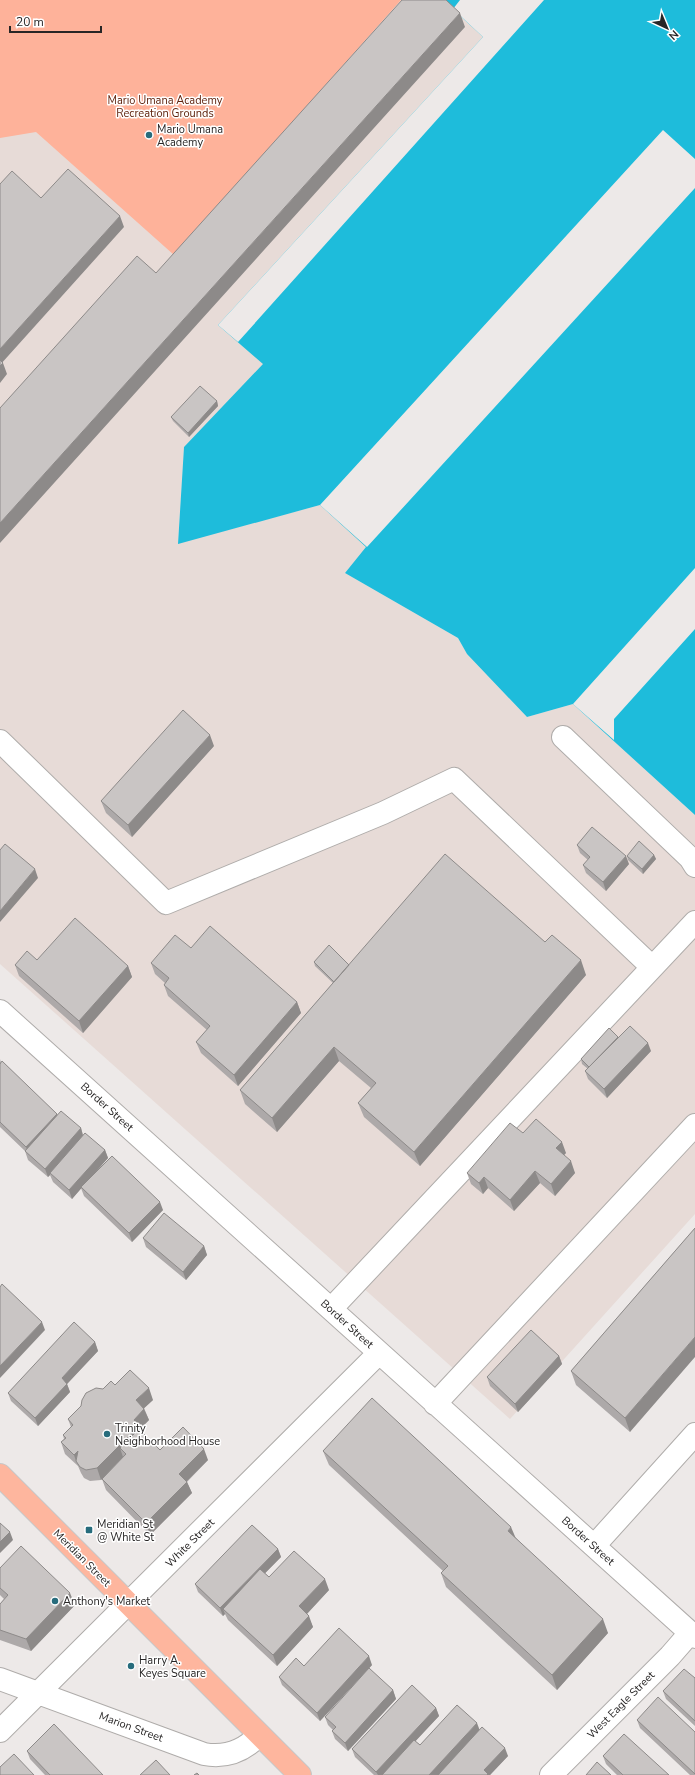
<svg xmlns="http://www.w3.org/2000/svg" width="695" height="1775" font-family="'Nunito Sans',sans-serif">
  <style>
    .built { fill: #e7dbd7 }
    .green { fill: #feb29a }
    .water { fill: #1ebcdb }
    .pier { fill: #ede9e8 }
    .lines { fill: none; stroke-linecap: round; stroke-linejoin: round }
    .minor-casing { stroke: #afacaa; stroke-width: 24 }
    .major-casing { stroke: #c7c7c7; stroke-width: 24 }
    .minor { stroke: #fff; stroke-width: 22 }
    .major { stroke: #feb69e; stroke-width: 22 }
    .wall { fill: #ada9a9 }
    .shaded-wall { fill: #8d8a89 }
    .building { fill: #c9c5c4; stroke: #8d8a89 }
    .poi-dot { fill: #276c7c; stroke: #fff; stroke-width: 1.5 }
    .labels { text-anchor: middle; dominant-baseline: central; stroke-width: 3; stroke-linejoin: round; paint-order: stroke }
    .park-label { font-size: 11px; fill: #60240f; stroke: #fff }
    .poi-label { font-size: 11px; fill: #282626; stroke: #fff; text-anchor: start }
    .street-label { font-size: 11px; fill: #282626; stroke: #fff }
  </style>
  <rect width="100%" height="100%" fill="#ede9e8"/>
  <path class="built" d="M0,0H443L483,37L218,325L264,364L184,447L178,543L320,505L367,547L345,573L458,638L467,654L527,717L573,704L695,815V1214L510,1419L0,964Z"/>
  <path class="green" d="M0,0H401L174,255L36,132L0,138Z"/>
  <path class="water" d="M443,0H695V815L573,704L527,717L467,654L458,638L345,573L366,547L320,505L178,544L184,447L263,364L218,325L483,37Z"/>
  <path class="pier" d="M460,0H544L238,342L218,325L483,37L453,9Z
    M663,130L695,159V188L367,547L320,505Z
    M695,568V629L614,719V740L573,704Z"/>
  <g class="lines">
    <defs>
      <path id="minor" d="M563,737L690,858L695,866
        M0,741L166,903L383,813L454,779L652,967
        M0,1011L695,1637
        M331,1309L695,922
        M435,1404L695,1125
        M594,1546L695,1434
        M0,1679L204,1754C226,1758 244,1751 259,1735
        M0,1731L379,1353
        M551,1775L670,1656L690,1633"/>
      <path id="major" d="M0,1475L300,1775"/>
    </defs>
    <use href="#minor" class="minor-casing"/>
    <use href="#major" class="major-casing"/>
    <use href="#minor" class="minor"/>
    <use href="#major" class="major"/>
  </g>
  <path class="wall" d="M217,401L218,406L189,437L173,421L171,417Z
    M214,746L132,837L106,813L101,801Z
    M577,845L629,864L606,891L586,873L583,865L588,860L580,853Z
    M654,855L656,859L643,874L628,860L627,856Z
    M545,942L586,975L420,1166L364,1117L358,1103L371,1088L339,1061L277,1132L245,1104L240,1090L333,983L315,966L314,962L349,965Z
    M191,948L297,1002L301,1013L238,1086L201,1053L196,1042L207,1030L168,996L164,985L165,983L155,974L151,963Z
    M37,960L128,966L132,977L83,1033L19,976L15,965Z
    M651,1051L607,1098L588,1079L585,1071L588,1069L582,1064L581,1059Z
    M0,1059L1,1063L58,1115L81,1128L83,1135L105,1150L108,1158L95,1173L163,1210L132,1242L84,1196L81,1188L72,1199L53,1182L50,1175L48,1177L28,1160L25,1151L0,1127Z
    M523,1133L566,1153L564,1155L575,1173L555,1196L540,1183L514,1211L488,1188L483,1194L471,1184L467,1173Z
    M695,1228L630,1432L576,1385L571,1371Z
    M143,1238L204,1246L207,1255L186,1280L146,1247Z
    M95,1342L98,1351L67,1384L70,1392L38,1426L11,1401L8,1393Z
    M559,1356L562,1364L518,1412L490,1386L487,1377Z
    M115,1385L153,1400L144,1408L149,1420L140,1429L142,1432L160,1450L208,1460L187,1482L192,1493L150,1535L106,1490L102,1479L101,1480L90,1481L84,1478L81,1473L78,1466L65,1454L61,1442L64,1439L63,1435L71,1427L68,1419L81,1406L103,1389Z
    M323,1451L516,1538L608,1633L557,1690L446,1587L441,1573L443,1571L329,1465Z
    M278,1549L281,1557L265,1573L269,1577L329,1590L307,1614L313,1627L277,1666L228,1620L225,1614L223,1616L198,1592L195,1584Z
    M0,1568L75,1605L31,1651L0,1640V1604L4,1599L0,1595Z
    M372,1665L320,1721L282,1685L279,1677L304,1666Z
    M695,1678V1726L666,1699L663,1691Z
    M393,1690L396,1699L348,1751L335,1739L332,1731L333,1730L328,1725L325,1717Z
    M436,1708L439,1716L415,1741L420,1745L479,1730L508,1756L490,1775H374L355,1757L352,1749Z
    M637,1720L695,1732V1775H690L640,1728Z
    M27,1751L103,1775H45L30,1759Z
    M603,1756L669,1775H617L606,1764Z"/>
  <path class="shaded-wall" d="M460,13L465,27L0,543V523Z
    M120,216L124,227L0,365V349Z
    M3,363L7,374L0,383V366Z
    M217,401L218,406L189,437L188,433Z
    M210,735L214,746L132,837L128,825Z
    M654,855L656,859L643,874L642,869Z
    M626,856L629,864L606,891L603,882Z
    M35,869L38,878L0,922V911Z
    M581,960L586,975L420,1166L414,1152Z
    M128,966L132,977L83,1033L79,1021Z
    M297,1002L301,1013L238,1086L234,1075Z
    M648,1043L651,1051L607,1098L604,1089Z
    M334,1047L339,1061L277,1132L272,1118Z
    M57,1114L60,1122L29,1155L26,1147Z
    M81,1128L83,1136L50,1173V1175L48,1177L45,1169Z
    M562,1142L566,1153L560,1159L556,1148Z
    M105,1150L108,1158L72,1199L69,1190Z
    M571,1161L575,1173L555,1196L551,1184Z
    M535,1171L540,1183L514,1211L510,1200Z
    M484,1177L488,1188L483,1194L479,1183Z
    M160,1202L163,1210L132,1242L129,1233Z
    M204,1246L207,1255L186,1280L183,1272Z
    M42,1322L45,1330L0,1378V1366Z
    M695,1337V1357L630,1432L625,1418Z
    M95,1342L98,1351L67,1384L70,1392L38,1426L35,1418L62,1378Z
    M559,1356L562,1364L518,1412L515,1404Z
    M149,1388L153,1400L140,1412L136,1400Z
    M144,1409L149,1420L140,1429L143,1437L120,1448L123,1457L101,1480L97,1468L134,1420Z
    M204,1449L208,1460L183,1485L179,1474Z
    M78,1451L76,1461L78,1467L74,1455Z
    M187,1482L192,1493L150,1535L146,1523Z
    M511,1527L517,1541L508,1531Z
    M10,1532L13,1540L0,1553V1542Z
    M278,1549L281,1557L227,1612L223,1609L225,1614L223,1616L220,1608Z
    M325,1579L329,1590L303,1618L299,1606Z
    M70,1593L75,1605L31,1651L26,1639Z
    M309,1616L313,1627L277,1666L273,1655Z
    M603,1619L608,1633L557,1690L552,1675Z
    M369,1656L372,1665L320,1721L317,1713Z
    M393,1690L396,1699L348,1751L345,1743Z
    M436,1708L439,1716L384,1775H378L376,1772Z
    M477,1723L480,1731L440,1775H429Z
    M505,1748L508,1756L490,1775H486L484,1770Z"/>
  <path class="building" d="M402,0H446L460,13L0,523V408L137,256L156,273Z
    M68,169L120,216L0,349V184L12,171L41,198Z
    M0,360L3,363L0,366Z
    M200,386L217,401L188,433L171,417Z
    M183,710L210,735L128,825L101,801Z
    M592,827L626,856L603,882L583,865L590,857L577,845Z
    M639,841L654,855L642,869L627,856Z
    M5,844L35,869L0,911V850Z
    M445,854L545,942L552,935L581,960L414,1152L358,1103L376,1083L334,1047L272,1118L240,1090Z
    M75,918L128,966L79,1021L15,965L27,951L37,960Z
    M210,926L297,1002L234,1075L196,1042L210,1026L164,985L169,978L151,963L175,935L191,948Z
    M329,945L349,965L334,982L314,962Z
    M630,1026L648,1043L604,1089L585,1071Z
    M609,1028L618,1037L589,1067L581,1059Z
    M2,1061L57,1114L26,1147L0,1122V1064Z
    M61,1111L81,1128L45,1169L25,1151Z
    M536,1119L562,1142L556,1148L571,1161L551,1184L535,1171L510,1200L484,1177L479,1183L467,1173L510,1123L523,1133Z
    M85,1133L105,1150L69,1190L50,1173Z
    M112,1156L160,1202L129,1233L81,1187Z
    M164,1213L204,1246L183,1272L143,1238Z
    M695,1228V1337L625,1418L571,1371Z
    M2,1284L42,1322L0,1366V1287Z
    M74,1322L95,1342L62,1378L67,1384L35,1418L8,1393Z
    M531,1330L559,1356L515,1404L487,1377Z
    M130,1370L149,1388L136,1400L144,1409L134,1420L139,1426L97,1468L86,1470L80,1467L76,1461L78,1451L74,1455L61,1442L66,1438L63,1435L73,1425L68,1419L81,1406L82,1400L86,1393L96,1388L103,1389L111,1381L115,1385Z
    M372,1398L511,1527L508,1531L603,1619L552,1675L441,1573L448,1566L323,1451Z
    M183,1427L204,1449L179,1474L187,1482L146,1523L102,1479L126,1454L120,1448L139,1429L160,1450Z
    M0,1523L10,1532L0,1542Z
    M252,1525L278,1549L220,1608L195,1584Z
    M21,1546L70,1593L26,1639L0,1630V1604L8,1595L0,1588V1568Z
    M294,1551L325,1579L299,1606L309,1616L273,1655L223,1609L260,1569L269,1577Z
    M339,1628L369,1656L317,1713L279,1677L296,1658L304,1666Z
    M369,1668L393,1690L345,1743L332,1731L336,1727L325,1717Z
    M684,1669L695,1678V1721L663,1691Z
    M412,1685L436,1708L376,1772L352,1749Z
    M658,1697L695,1732V1774L637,1720Z
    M457,1705L477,1723L429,1775H382L414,1740L420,1745Z
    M54,1724L103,1775H50L27,1751Z
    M482,1727L505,1748L484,1770L488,1774L487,1775H438Z
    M624,1734L669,1775H623L603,1756Z
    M14,1754L34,1775H0V1767Z
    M156,1760L170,1775H140Z
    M597,1762L611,1775H586Z
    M197,1773L199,1775H194Z"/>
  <g class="poi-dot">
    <circle cx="149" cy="135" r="4"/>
    <circle cx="107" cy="1434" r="4"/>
    <rect x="85" y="1526" width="8" height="8" rx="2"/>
    <circle cx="55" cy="1601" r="4"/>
    <circle cx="131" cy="1666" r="4"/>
  </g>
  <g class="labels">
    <g class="park-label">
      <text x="165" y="100">Mario Umana Academy<tspan x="165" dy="13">Recreation Grounds</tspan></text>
    </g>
    <g class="poi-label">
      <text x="157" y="129">Mario Umana<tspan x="157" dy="13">Academy</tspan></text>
      <text x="115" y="1428">Trinity<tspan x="115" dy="13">Neighborhood House</tspan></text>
      <text x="97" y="1524">Meridian St<tspan x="97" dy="13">@ White St</tspan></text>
      <text x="63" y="1601">Anthony's Market</text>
      <text x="139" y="1660">Harry A.<tspan x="139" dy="13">Keyes Square</tspan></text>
    </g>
    <g class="street-label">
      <text transform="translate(107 1107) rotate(42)">Border Street</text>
      <text transform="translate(347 1324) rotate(42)">Border Street</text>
      <text transform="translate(588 1541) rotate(42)">Border Street</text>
      <text transform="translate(190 1543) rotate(-45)">White Street</text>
      <text transform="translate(82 1558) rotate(45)">Meridian Street</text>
      <text transform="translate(621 1705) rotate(-45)">West Eagle Street</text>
      <text transform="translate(131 1727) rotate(20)">Marion Street</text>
    </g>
  </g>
  <g transform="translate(667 28) rotate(136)" stroke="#ffffff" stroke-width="3" paint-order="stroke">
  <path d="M0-3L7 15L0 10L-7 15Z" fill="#282626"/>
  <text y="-6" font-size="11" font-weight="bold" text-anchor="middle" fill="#282626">N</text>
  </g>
  <path d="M10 26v6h91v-6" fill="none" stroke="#282626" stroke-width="2"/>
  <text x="16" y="26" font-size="12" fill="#282626" stroke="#ffffff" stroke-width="3" paint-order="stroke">20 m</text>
</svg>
